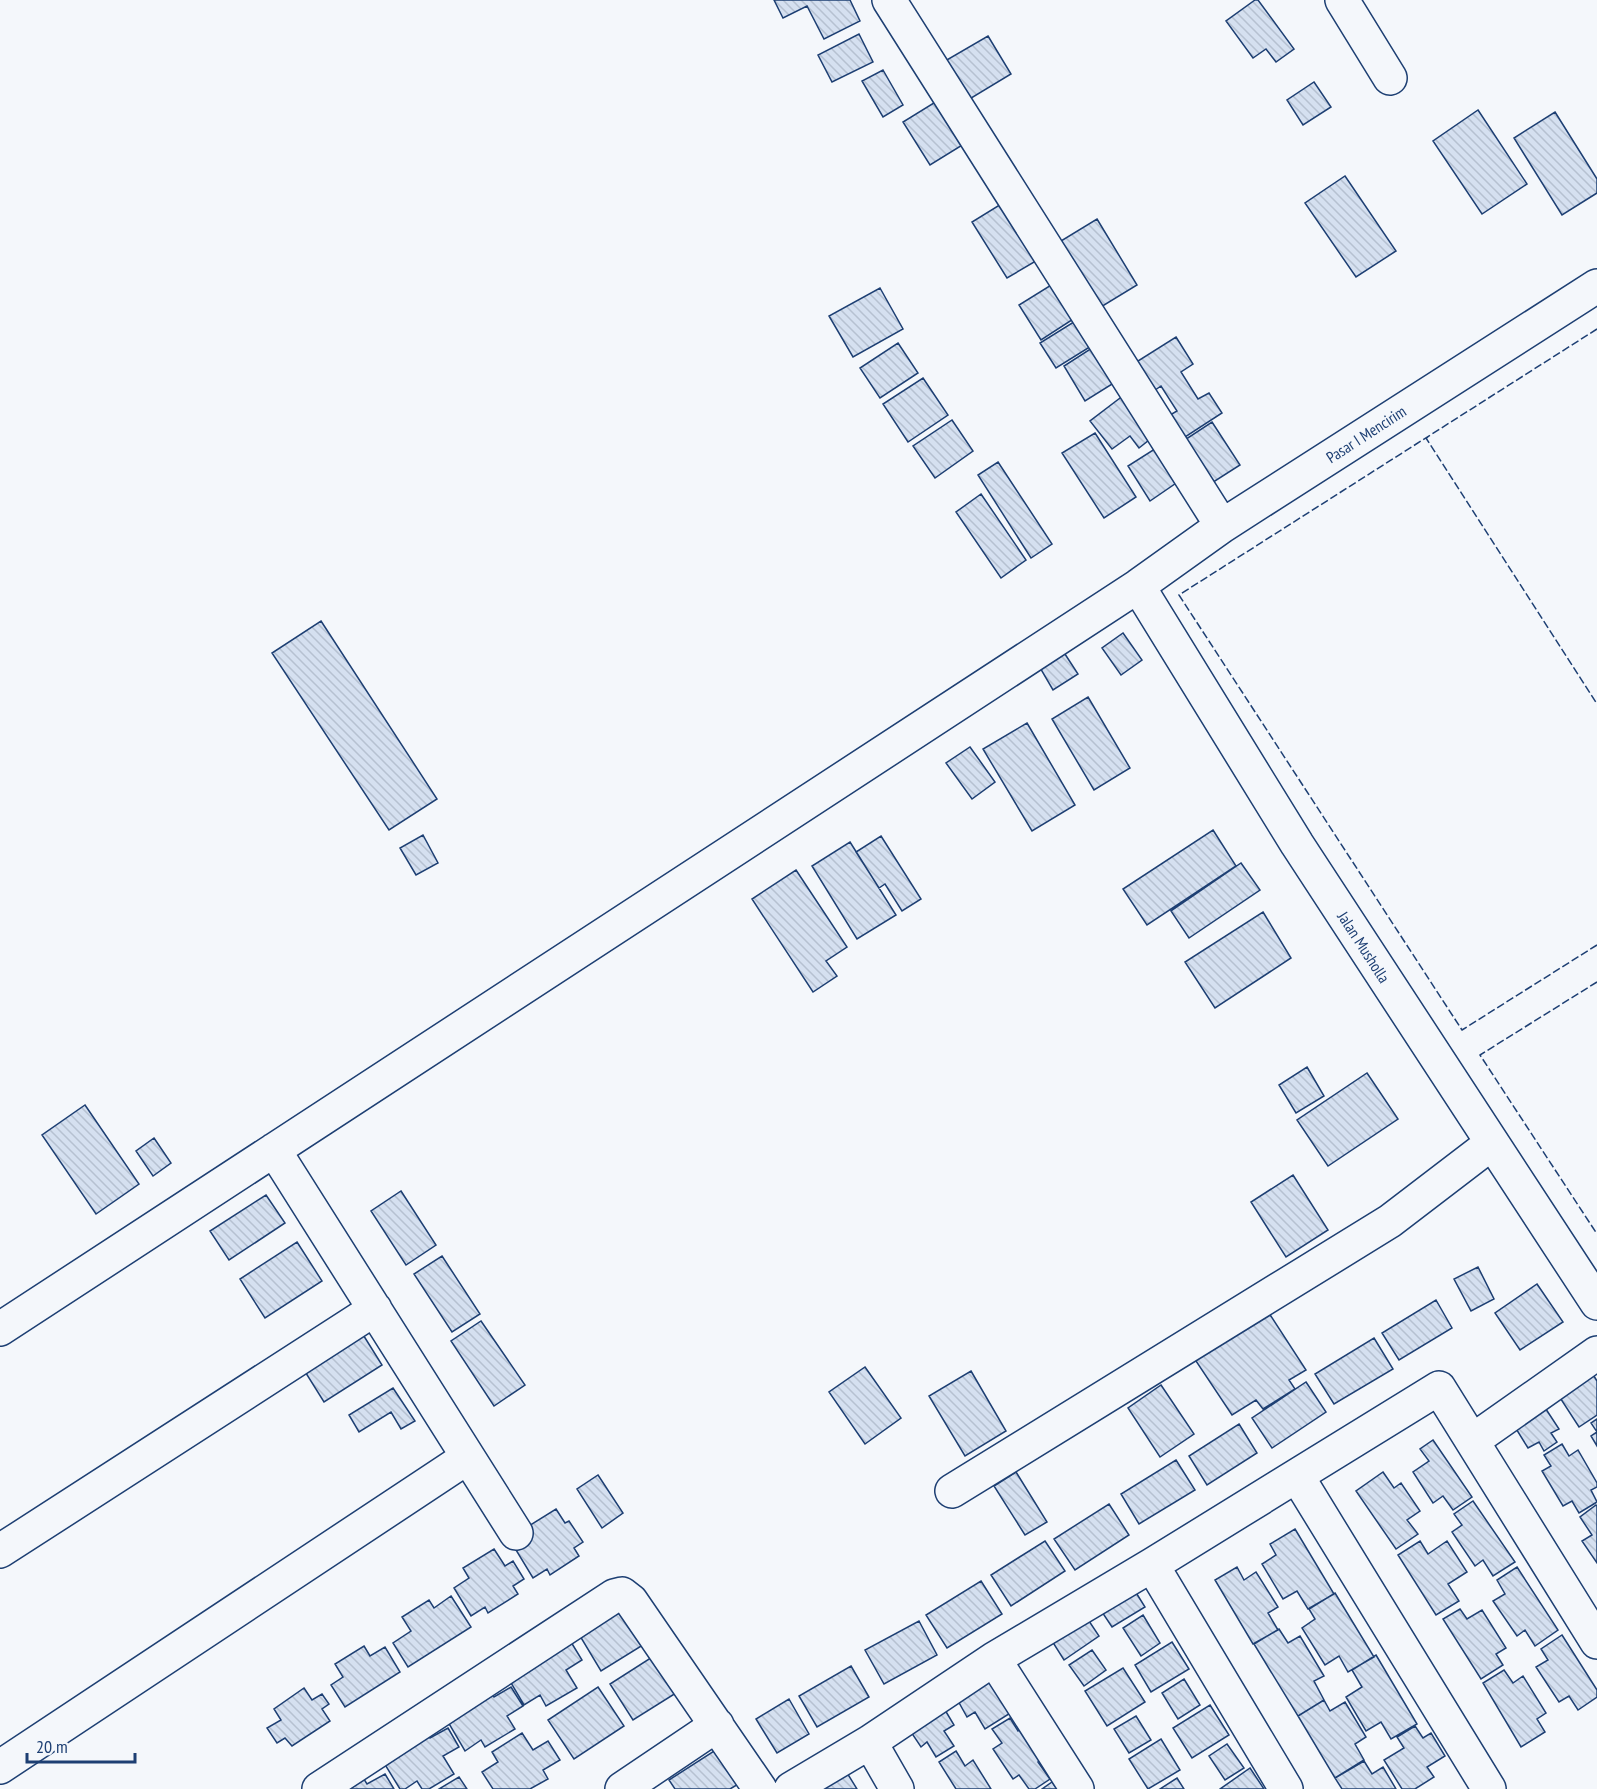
<svg xmlns="http://www.w3.org/2000/svg" width="1597" height="1789" font-family="'PT Sans Narrow',sans-serif">
  <style>
    .building { fill: url(#building-back-hatch); stroke: #1d3f73; stroke-width: 1.5 }
    .lines { fill: none; stroke-linecap: round; stroke-linejoin: round }
    .street-casing { stroke: #1d3f73; stroke-width: 36 }
    .street { stroke: #f4f7fb; stroke-width: 33 }
    .fence { stroke: #1d3f73; stroke-width: 1.5; stroke-dasharray: 8 3; stroke-linecap: butt }
    .labels { text-anchor: middle; dominant-baseline: central; stroke-width: 4.5; stroke-linejoin: round; paint-order: stroke }
    .street-label { font-size: 16px; fill: #1d3f73; stroke: #f4f7fb }
  </style>
  <defs>
    <pattern id="building-back-hatch" width="6" height="6" patternUnits="userSpaceOnUse" patternTransform="scale(1.5)"><rect width="6" height="6" fill="#d5e0f0"/><path d="M-1 5l2 2M0 0l6 6M5-1l2 2" fill="none" stroke="#b6c1d1"/></pattern>
  </defs>
  <rect width="100%" height="100%" fill="#f4f7fb"/>
  <path class="building" d="M774,0H850L860,21L824,39L807,6L783,18Z
    M1255,0H1258L1294,49L1276,62L1266,49L1253,58L1226,21Z
    M859,34L873,62L832,82L818,55Z
    M988,36L1011,74L968,100L945,61Z
    M883,70L903,105L883,117L862,81Z
    M1314,82L1331,107L1303,125L1287,100Z
    M937,101L964,144L930,165L903,122Z
    M1478,110L1527,184L1482,214L1433,141Z
    M1555,112L1597,179V193L1562,215L1514,138Z
    M1345,176L1396,251L1356,277L1305,203Z
    M1006,201L1041,258L1007,278L972,222Z
    M1097,219L1137,285L1096,310L1056,244Z
    M1056,282L1078,316L1041,340L1019,305Z
    M880,288L903,329L853,357L829,316Z
    M1085,315L1101,340L1056,368L1040,343Z
    M1176,337L1193,364L1181,372L1198,399L1209,393L1222,413L1179,441L1165,418L1177,411L1161,386L1148,395L1130,366Z
    M898,343L918,373L880,398L860,368Z
    M1095,346L1117,381L1085,401L1064,366Z
    M923,378L948,415L908,442L883,404Z
    M1124,395L1154,436L1139,448L1130,436L1112,449L1090,421Z
    M952,420L973,451L935,478L913,446Z
    M1212,422L1240,465L1204,488L1177,445Z
    M1095,433L1136,497L1104,518L1062,453Z
    M1161,445L1182,479L1150,501L1128,466Z
    M998,462L1052,544L1031,558L978,475Z
    M981,494L1026,560L1001,578L956,512Z
    M321,621L437,799L389,830L272,653Z
    M1123,633L1142,660L1121,675L1102,648Z
    M1063,651L1078,674L1053,690L1039,666Z
    M1088,697L1130,768L1094,790L1052,719Z
    M1027,723L1075,805L1032,831L983,749Z
    M970,747L995,782L972,799L946,763Z
    M1213,830L1236,866L1147,925L1123,889Z
    M423,835L438,863L416,875L400,848Z
    M881,836L921,899L902,911L885,884L879,888L856,852Z
    M850,842L896,915L857,939L812,866Z
    M1241,863L1260,890L1189,938L1171,911Z
    M796,870L847,947L826,961L837,976L813,992L752,899Z
    M1263,912L1291,958L1215,1008L1185,962Z
    M1307,1067L1324,1096L1296,1113L1279,1085Z
    M1367,1073L1398,1119L1328,1166L1297,1120Z
    M85,1105L139,1184L96,1214L42,1135Z
    M154,1138L171,1163L153,1176L136,1151Z
    M1293,1175L1328,1230L1286,1257L1251,1202Z
    M401,1191L436,1245L406,1265L371,1211Z
    M266,1195L285,1223L229,1260L210,1231Z
    M297,1242L322,1281L265,1318L240,1279Z
    M442,1256L480,1314L452,1332L414,1274Z
    M1478,1267L1494,1299L1471,1311L1454,1279Z
    M1537,1284L1563,1322L1520,1350L1495,1313Z
    M1436,1300L1452,1328L1399,1360L1382,1333Z
    M1265,1307L1306,1370L1289,1380L1295,1389L1263,1409L1256,1400L1232,1415L1192,1355Z
    M481,1321L525,1385L494,1406L451,1341Z
    M362,1333L382,1365L324,1402L304,1370Z
    M1374,1338L1393,1369L1334,1404L1315,1374Z
    M865,1367L901,1418L865,1444L829,1392Z
    M1589,1368L1597,1381V1415L1579,1427L1555,1390Z
    M971,1371L1006,1431L965,1456L929,1396Z
    M1306,1382L1326,1412L1272,1448L1252,1418Z
    M1161,1385L1194,1434L1160,1457L1128,1408Z
    M393,1388L415,1421L401,1429L391,1412L359,1432L349,1415Z
    M1540,1400L1559,1429L1551,1433L1557,1442L1544,1451L1539,1442L1528,1448L1510,1419Z
    M1597,1419V1432L1591,1423Z
    M1239,1424L1257,1453L1207,1485L1189,1456Z
    M1597,1432V1446L1591,1436Z
    M1433,1440L1472,1497L1453,1510L1443,1496L1433,1503L1413,1472L1429,1461L1420,1449Z
    M1562,1444L1569,1456L1578,1450L1597,1483V1487L1591,1490L1597,1502L1579,1513L1572,1501L1563,1506L1542,1471L1551,1466L1544,1455Z
    M1176,1460L1195,1490L1139,1524L1121,1494Z
    M1016,1472L1047,1522L1025,1535L994,1486Z
    M1383,1472L1394,1488L1401,1483L1420,1511L1407,1520L1418,1534L1396,1549L1356,1491Z
    M598,1475L623,1513L602,1528L577,1489Z
    M1473,1501L1515,1562L1493,1576L1483,1560L1475,1566L1452,1532L1462,1525L1454,1514Z
    M1109,1504L1129,1535L1075,1570L1054,1539Z
    M1596,1505L1597,1506V1563L1582,1541L1592,1535L1580,1517Z
    M556,1509L565,1523L569,1521L583,1542L574,1548L579,1556L550,1575L547,1569L533,1578L516,1550L531,1540L524,1529Z
    M1295,1529L1334,1594L1308,1609L1297,1591L1283,1599L1262,1564L1276,1555L1270,1544Z
    M1045,1541L1065,1571L1011,1606L991,1575Z
    M1420,1541L1428,1554L1447,1541L1467,1572L1448,1584L1459,1601L1436,1615L1398,1555Z
    M494,1549L505,1566L513,1561L524,1579L513,1586L518,1594L488,1613L485,1607L471,1616L454,1588L469,1578L463,1568Z
    M1237,1567L1244,1580L1256,1572L1278,1607L1268,1613L1278,1630L1253,1644L1215,1580Z
    M1517,1567L1558,1630L1535,1646L1525,1630L1517,1636L1493,1601L1505,1594L1497,1580Z
    M981,1581L1002,1614L947,1648L926,1615Z
    M1135,1591L1145,1607L1112,1627L1102,1612Z
    M1335,1593L1374,1657L1348,1672L1339,1656L1325,1665L1302,1628L1315,1619L1309,1609Z
    M451,1596L471,1627L408,1667L393,1643L411,1631L402,1617L429,1600L434,1608Z
    M626,1600L651,1640L601,1671L577,1631Z
    M1460,1609L1467,1619L1482,1610L1506,1648L1496,1654L1503,1665L1481,1679L1443,1619Z
    M1143,1615L1160,1643L1141,1656L1123,1628Z
    M1087,1618L1099,1636L1064,1660L1052,1641Z
    M919,1621L937,1655L884,1684L865,1650Z
    M1279,1629L1288,1643L1300,1636L1324,1676L1314,1681L1324,1700L1298,1716L1254,1644Z
    M1562,1635L1597,1690V1697L1578,1710L1569,1696L1559,1702L1536,1667L1548,1660L1541,1649Z
    M571,1642L582,1660L566,1670L577,1688L546,1706L540,1695L524,1705L507,1676Z
    M1172,1642L1189,1669L1151,1692L1135,1665Z
    M364,1646L370,1656L385,1647L400,1672L345,1707L331,1685L343,1677L335,1664Z
    M1092,1650L1106,1670L1084,1686L1069,1665Z
    M660,1652L684,1688L633,1720L610,1684Z
    M1376,1655L1417,1724L1391,1739L1381,1722L1366,1731L1346,1697L1362,1687L1352,1670Z
    M851,1666L869,1697L817,1727L799,1696Z
    M1123,1668L1145,1702L1107,1726L1085,1691Z
    M1504,1670L1513,1683L1523,1676L1546,1713L1537,1719L1545,1732L1521,1747L1483,1683Z
    M991,1678L1012,1712L985,1729L975,1712L967,1717L957,1699Z
    M1184,1679L1200,1705L1178,1719L1162,1693Z
    M511,1687L523,1706L507,1716L515,1729L485,1747L481,1740L465,1751L448,1722L489,1689L494,1697Z
    M598,1687L624,1726L574,1759L548,1720Z
    M304,1688L312,1700L322,1694L329,1704L322,1709L330,1721L292,1746L285,1738L277,1743L267,1728L281,1720L274,1709Z
    M789,1699L809,1734L777,1753L756,1719Z
    M1324,1700L1330,1711L1345,1702L1366,1737L1355,1744L1364,1760L1335,1778L1298,1716Z
    M1210,1705L1229,1735L1192,1758L1173,1728Z
    M945,1710L954,1725L944,1731L954,1746L936,1757L927,1742L921,1747L911,1732Z
    M1136,1716L1151,1740L1129,1753L1114,1729Z
    M1010,1718L1018,1731L1021,1729L1042,1760L1038,1762L1050,1779L1035,1789H1029L1019,1775L1013,1779L993,1749L1002,1743L992,1729Z
    M1415,1726L1423,1738L1431,1733L1445,1756L1427,1767L1434,1777L1415,1789H1402L1384,1760L1404,1748L1397,1737Z
    M448,1728L459,1747L443,1756L454,1774L429,1789H422L417,1781L405,1789H400L384,1763L425,1730L430,1738Z
    M522,1733L533,1750L548,1741L560,1760L543,1770L548,1779L530,1789H493L482,1772L498,1762L492,1752Z
    M1161,1739L1180,1770L1148,1789L1129,1759Z
    M725,1744L747,1779L730,1789H675L669,1780Z
    M1227,1744L1244,1768L1225,1780L1209,1756Z
    M956,1751L965,1766L973,1760L991,1789H956L939,1762Z
    M1364,1761L1372,1774L1383,1767L1396,1789H1342L1335,1778Z
    M844,1768L857,1789H810Z
    M1250,1768L1264,1789H1220Z
    M385,1774L394,1789H340L362,1776L367,1784Z
    M459,1777L467,1789H439Z
    M1177,1778L1184,1789H1160Z
    M1052,1782L1057,1789H1042Z"/>
  <g class="lines">
    <defs>
      <path id="street" d="M889,0L1222,526
        M1342,0L1390,78
        M1138,586L1297,844L1597,1303
        M274,1150L516,1533
        M0,1329L1138,586L1222,526L1597,286
        M1472,1441L1597,1642
        M1297,1476L1489,1789
        M952,1491L1390,1221L1492,1143
        M0,1551L375,1309
        M1152,1565L1286,1789
        M994,1659L1077,1789
        M870,1742L897,1789
        M0,1767L468,1457
        M319,1789L614,1596L622,1594L631,1601L760,1789
        M622,1789L717,1725
        M791,1789L870,1742L994,1659L1152,1565L1439,1388L1472,1441L1597,1353"/>
    </defs>
    <use href="#street" class="street-casing"/>
    <use href="#street" class="street"/>
    <path class="fence" d="M1597,329L1179,595L1462,1030L1597,945
      M1428,437L1426,438L1597,704
      M1597,982L1480,1055L1597,1234"/>
  </g>
  <g class="labels">
    <g class="street-label">
      <text transform="translate(1366 434) rotate(-33)">Pasar I Mencirim</text>
      <text transform="translate(1364 947) rotate(57)">Jalan Musholla</text>
    </g>
  </g>
  <path d="M27 1753v9h108v-9" fill="none" stroke="#1d3f73" stroke-width="3"/>
  <text x="36" y="1753" font-size="18" fill="#1d3f73" stroke="#f4f7fb" stroke-width="4.5" paint-order="stroke">20 m</text>
</svg>
